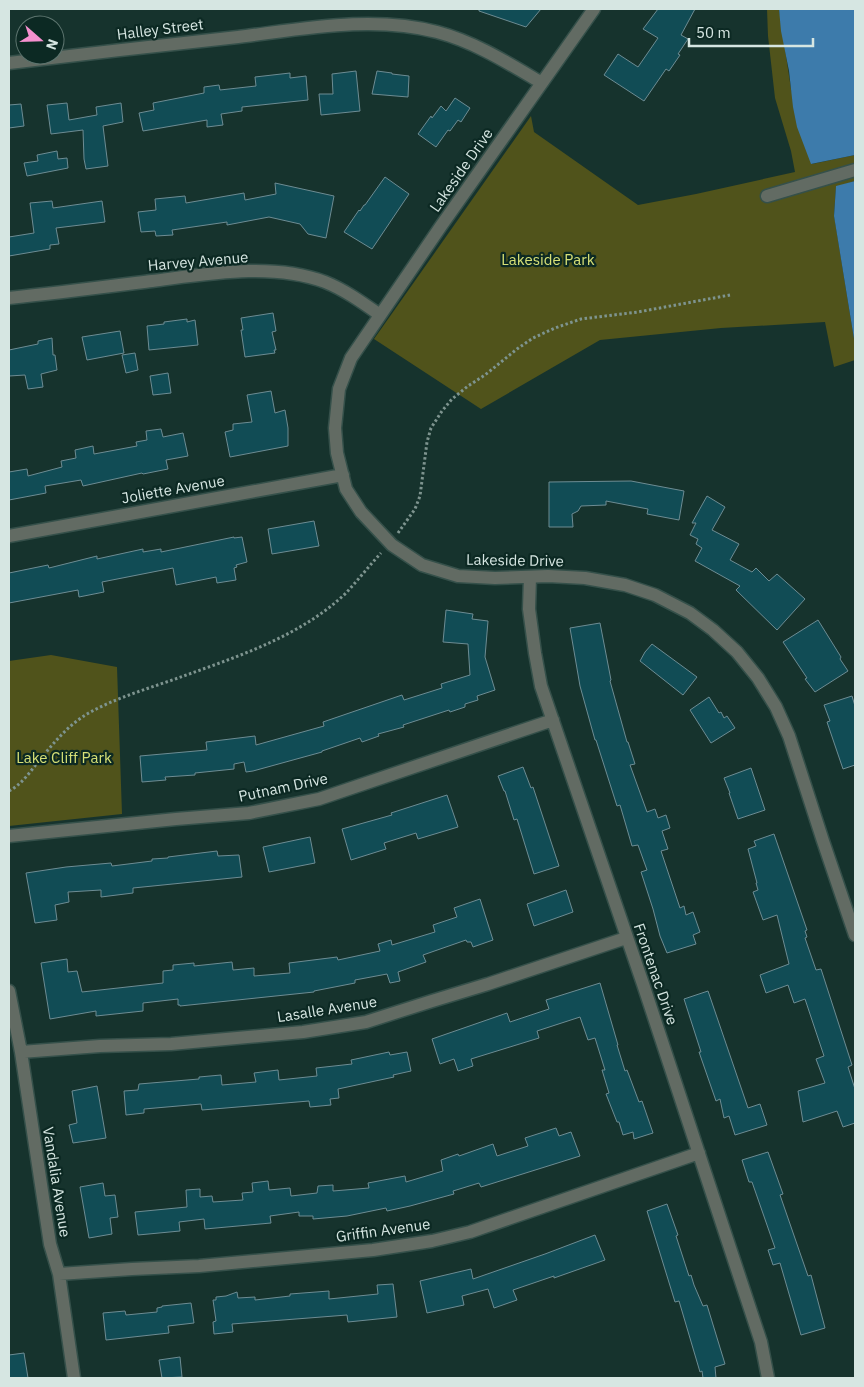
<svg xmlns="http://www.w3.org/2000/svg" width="864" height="1387" font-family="'IBM Plex Sans',sans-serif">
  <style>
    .green { fill: #50531b }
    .water { fill: #3d7bab }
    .building { fill: #114c55; stroke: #6d8c93 }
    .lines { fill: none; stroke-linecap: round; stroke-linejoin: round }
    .minor-casing { stroke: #35504a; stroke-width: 15 }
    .path { stroke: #7e948f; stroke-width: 3; stroke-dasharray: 2.5 2.5; stroke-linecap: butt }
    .minor { stroke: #626b63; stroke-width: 12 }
    .labels { text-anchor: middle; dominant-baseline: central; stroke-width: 4.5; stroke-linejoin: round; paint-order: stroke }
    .street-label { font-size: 15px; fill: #d6e6e2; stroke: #0c2923 }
    .park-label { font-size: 15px; fill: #d7e077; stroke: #0c2923 }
  </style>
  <rect width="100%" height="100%" fill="#16332d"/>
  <path class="green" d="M767,9H779L791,89L812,164L855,155V181L836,187L834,215L855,345V360L834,367L825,322L721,328L600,340L481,409L374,339L531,116L534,132L638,205L696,194L795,172L791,151L775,98L768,36Z
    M51,655L117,667L122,814L9,826V661Z"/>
  <path class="water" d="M779,9H855V155L811,164L797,127L793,107L789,71L781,31Z
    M855,181V345L834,216L836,186Z"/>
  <path class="building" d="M479,9H541L526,27L479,11Z
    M658,9H695L681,35L688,39L678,54L680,55L669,71L666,69L644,101L604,75L618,54L638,67L658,38L643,29Z
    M356,71L360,111L321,115L319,94H333L332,74Z
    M377,71L392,73V74L409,76L408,97L372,94Z
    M290,73V78L306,76L308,100L242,107V111L221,114L223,125L207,127V120L143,131L139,113L154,110L153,103L204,93V87L219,85L220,90L256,86L255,77Z
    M455,98L470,108L461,122L458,120L450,131L448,130L436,147L418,134L431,116L432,118L441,106L446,111Z
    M67,103L69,120L97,115L96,107L121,103L123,122L103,126L108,166L86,169L84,159L83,130L51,134L47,105Z
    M21,104L24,126L9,128V105Z
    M57,151L58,159L67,158L68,168L27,176L24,163L38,161L37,155Z
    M385,177L409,194L372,249L344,232L359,210L360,211L364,205H365Z
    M275,183L334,196L326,238L308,234L300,224L269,217L227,225V222L172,230L173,235L156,236L155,231L141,232L138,212L156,210L155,199L185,196L186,203L244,193L245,200L276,194Z
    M52,201L53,208L102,201L105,222L56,228L59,244L50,245V249L9,256V237L34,233L30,203Z
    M273,313L276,331L272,332L276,350H274L275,353L245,357L241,330H243L241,318Z
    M187,319V322L195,320L198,345L149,350L147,326L164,324V322Z
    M120,331L124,353L87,360L82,337Z
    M52,338L53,355H55L57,370L41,374L43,387L28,389L25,375L9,376V350L38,344V341Z
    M135,353L138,370L126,373L122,355Z
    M168,373L171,393L153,395L150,376Z
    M271,391L275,413L285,410L288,428V446L230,457L225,432L233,430V424L252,422L247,395Z
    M161,429L163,437L183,433L188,456L166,460L168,469L143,474L142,473L83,486L81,480L45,486L46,493L9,500V472L27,469L28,476L62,467L61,461L76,458L75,450L93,446L94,454L137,446L136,442L147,440L146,431Z
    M631,481L684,491L679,520L647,514L648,509L606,501V505L581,506L578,511L572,514L573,527H549V482Z
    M707,496L725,507L712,530L739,544L730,560L752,572L756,568L769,581L777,574L805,599L777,630L736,590L740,586L695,561L702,548L696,544L698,539L690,535L696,523H692Z
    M314,521L319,546L272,554L268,529Z
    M234,537V538L242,537L247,562L236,565L237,567L234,568L236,580L217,583L216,577L176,585L173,568L102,582L104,592L79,597L78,590L9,603V573L48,565L49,568L97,556V559L143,549V552L161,549V552Z
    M446,610L473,614L472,619L488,621L485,657L495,690L477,696L478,700L465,704V707L450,712L449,710L403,725L404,727L378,734L379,736L362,742L360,738L322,751V752L253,771L246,772L244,762L234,764V769L195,773V775L165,777L166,780L142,782L140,756L207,750L206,742L255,736L256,745L324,726L323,722L402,695L404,700L442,688L441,684L470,675L468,644L443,642Z
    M818,620L841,657L840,659L848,671L815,692L805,679L807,678L783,642Z
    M600,623L611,680L610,681L627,742H628L635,764L630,765L647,812L655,809L658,818L666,815L670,828L662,831L668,849L661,851L680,908L684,906L686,915L693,912L700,932L693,935L696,944L667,953L660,936L653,909L641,872L647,870L638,845L632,846L620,805L617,806L596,740H595L580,686L570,628Z
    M652,644L697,677L683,695L640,661L645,652Z
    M852,696L855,706V765L843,769L827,722L830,721L824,705Z
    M709,697L719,713L721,712L724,718L727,716L735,728L711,743L690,710Z
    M523,767L531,788L533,787L559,866L534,874L517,819L514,820L505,791H504L498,776Z
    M751,768L765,810L738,819L729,793H730L724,778Z
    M447,795L458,827L418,839L416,833L384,843L386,849L351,860L342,829L392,815L391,813Z
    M774,834L807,930L805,931L807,937L805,938L816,970L821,969L852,1065L848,1067L855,1089V1123L843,1127L837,1111L803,1122L798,1091L825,1083L816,1059L824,1056L805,999L794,1003L788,985L766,993L760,975L789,964L777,915L763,920L753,892L758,890L756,883H757L748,849L756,846L754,841Z
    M310,837L315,863L269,872L263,847Z
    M217,851L218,856L239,855L242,877L133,888V893L101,897V890L68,892L69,902L55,905L57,920L35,923L26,873L66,867L111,863L112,866L152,861V859L168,858V857Z
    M566,890L573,912L534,926L527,904Z
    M480,899L493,940L473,947L471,942H467L466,940L423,955L426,962L398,972L400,981L390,983L387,974L355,980V983L314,991V992L180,1006V1005H178V999L143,1003V1011L96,1016V1011L50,1019L41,963L67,959L68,972L77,971L82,992L163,983V971L173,970V965L194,963V966L232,962L233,970L254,968V976L290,973L289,963L337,957L338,960L380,951L378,944L391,940L392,945L435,932L433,925L457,917L454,908Z
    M600,983L618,1045H617L625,1071L627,1070L639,1102L642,1101L653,1133L634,1139L633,1132L623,1135L619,1122H617L606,1094L609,1093L602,1070H605L595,1038L588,1040L580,1017L537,1031L539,1038L471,1059L473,1066L458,1071L454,1059L440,1064L432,1039L507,1013L510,1022L549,1009L546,1000Z
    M708,991L748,1108L760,1104L767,1125L735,1135L729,1116L724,1118L720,1099L716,1101L699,1052H701L684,999Z
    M389,1052L390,1055L407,1052L411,1071L393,1075L394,1077L338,1089L339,1098L330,1099L331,1105L310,1107L309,1101L202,1110L201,1104L144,1109V1113L126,1115L124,1091L138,1090L139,1084L199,1079V1077L221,1075L222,1085L256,1082L254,1073L278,1070L279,1080L317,1076L316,1068L352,1064L351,1060Z
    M97,1086L106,1138L73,1143L69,1125L77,1123L72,1091Z
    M556,1128L559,1136L571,1132L580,1156L481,1187L479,1183L453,1191L454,1194L410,1206L387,1211L386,1208L347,1216L313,1219V1216H299V1212L270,1216L271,1223L205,1229L204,1219L179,1222L180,1231L138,1235L135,1212L187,1207L186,1190L200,1189V1197L212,1196L213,1202L243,1200L242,1193L253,1192L252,1183L268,1181L269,1190L290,1188L291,1196L317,1193L318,1186L333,1185V1191L369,1188L368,1183L405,1176L406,1182L443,1171L441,1160L458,1154L459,1156L493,1144L497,1156L528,1146L525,1138Z
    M768,1152L783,1194L780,1195L808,1276L811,1275L825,1328L801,1335L780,1263L773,1265L768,1250L775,1248L752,1182H749L742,1160Z
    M103,1183L105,1196L115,1195L118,1217L110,1218L112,1234L89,1238L80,1187Z
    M667,1204L678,1235L676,1236L689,1276L691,1275L694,1285L703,1306L707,1305L725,1364L715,1367L716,1378H703L702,1371L700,1372L679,1301L675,1302L647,1211Z
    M595,1235L605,1260L554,1278V1276L513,1290L517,1300L494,1308L488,1289L462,1296L464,1305L427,1313L420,1281L471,1269L473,1279L545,1254Z
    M393,1284L397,1317L348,1322L347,1315L232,1324L233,1332L214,1334L213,1322L216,1321L213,1300H216V1297L226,1296L237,1292L238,1298L255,1297V1300L290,1296V1294L329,1291V1299L378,1294L377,1285Z
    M191,1303L194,1323L168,1326L169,1333L106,1340L103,1313L125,1311L126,1315L157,1312V1308L162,1307V1306Z
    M24,1353L28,1378H9V1355Z
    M180,1357L182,1377L162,1378L159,1360Z"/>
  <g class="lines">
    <defs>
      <path id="minor" d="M594,9L441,226L351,358L339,389L335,428L337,453L346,489L361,512L392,545L422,565L458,576L495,578L548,576L585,578L625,585L655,595L690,613L713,630L737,652L758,678L776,707L789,736L823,841L855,935
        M9,63C85,54 162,45 238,37C303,29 372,15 437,32C475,42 508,63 542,83
        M767,196L855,170
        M9,298C57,293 104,287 152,281C207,274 272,262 325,282C345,290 363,303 380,315
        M9,536L343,475
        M530,577L529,609L535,653L541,686L643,984L761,1342L768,1378
        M9,836L176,819L249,813L319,799L553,720
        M9,991L21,1052L50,1244L59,1274L74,1378
        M21,1052L100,1046L171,1044L303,1032L366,1022L432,1001L488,984L626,938
        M59,1274L132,1269L199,1266L373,1250L432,1241L470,1232L699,1153"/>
    </defs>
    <use href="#minor" class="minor-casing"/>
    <path class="path" d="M398,533L415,509L420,496L427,442L431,428L442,411L452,399L468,386L485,375L517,349L533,338L555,328L581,319L638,312L730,295
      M9,791C21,785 30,772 38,762C52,745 67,726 87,714C115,698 147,689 178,678C236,657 300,637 346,593C358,580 369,566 381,553"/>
    <use href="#minor" class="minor"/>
  </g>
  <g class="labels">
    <g class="street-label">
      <text transform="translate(160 29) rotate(-7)">Halley Street</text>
      <text transform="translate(461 170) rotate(-55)">Lakeside Drive</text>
      <text transform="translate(198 261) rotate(-5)">Harvey Avenue</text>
      <text transform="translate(173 489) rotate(-10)">Joliette Avenue</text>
      <text transform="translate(515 560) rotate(1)">Lakeside Drive</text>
      <text transform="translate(283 787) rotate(-12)">Putnam Drive</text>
      <text transform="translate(656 974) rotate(71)">Frontenac Drive</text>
      <text transform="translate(327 1009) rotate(-9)">Lasalle Avenue</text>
      <text transform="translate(57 1182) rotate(81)">Vandalia Avenue</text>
      <text transform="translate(383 1230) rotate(-8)">Griffin Avenue</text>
    </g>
    <g class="park-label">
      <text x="548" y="259">Lakeside Park</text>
      <text x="64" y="757">Lake Cliff Park</text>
    </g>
  </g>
  <rect width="864" height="1387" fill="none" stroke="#d6e6e2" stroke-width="20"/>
  <g transform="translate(40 40) rotate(110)"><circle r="24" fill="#0c2923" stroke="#5d756f"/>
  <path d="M0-4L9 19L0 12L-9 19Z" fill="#f690cf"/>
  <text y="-8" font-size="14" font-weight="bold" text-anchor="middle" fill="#d6e6e2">N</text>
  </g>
  <path d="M689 38v8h124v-8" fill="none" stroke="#d6e6e2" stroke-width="2.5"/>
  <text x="696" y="38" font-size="15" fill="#d6e6e2" stroke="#0c2923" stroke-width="4" paint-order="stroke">50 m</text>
</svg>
